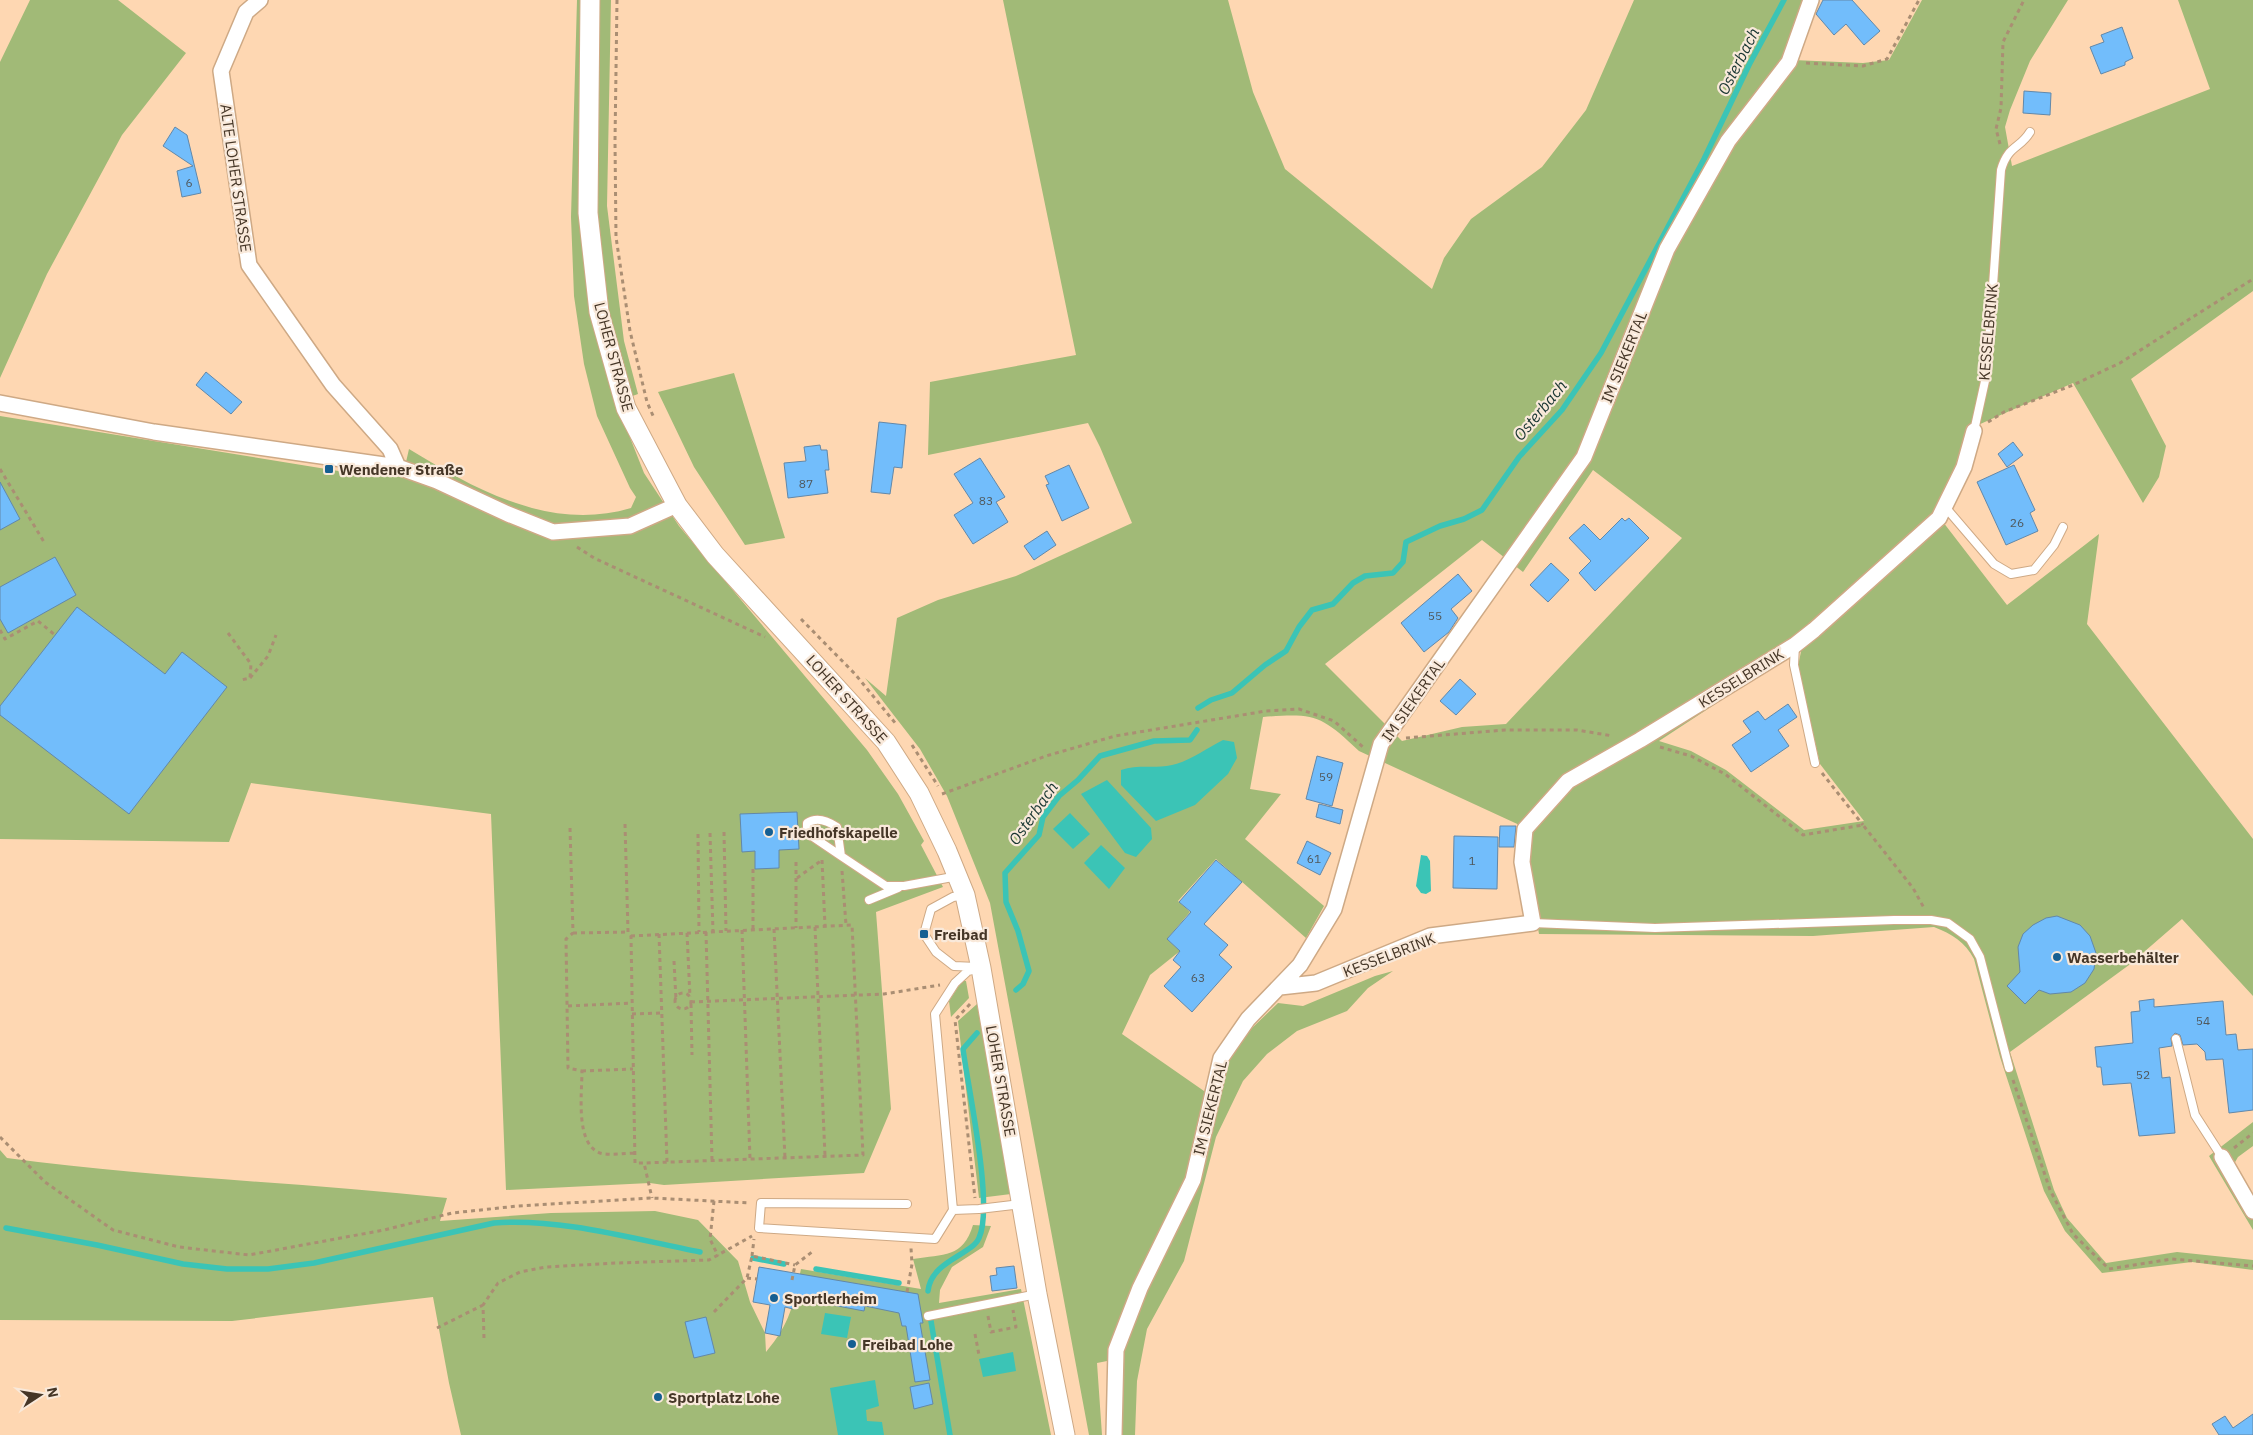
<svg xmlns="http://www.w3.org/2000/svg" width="2253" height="1435" font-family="'IBM Plex Sans',sans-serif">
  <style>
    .green { fill: #a1ba77; fill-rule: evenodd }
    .water { fill: #3bc4b6 }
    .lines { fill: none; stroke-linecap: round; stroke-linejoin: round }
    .stream { stroke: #3bc4b6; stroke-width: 5.5 }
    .building { fill: #72bdfb; stroke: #6288a9 }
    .service-casing { stroke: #cea985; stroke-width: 10 }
    .minor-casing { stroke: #cea985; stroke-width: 18 }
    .tertiary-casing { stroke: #cea985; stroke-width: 21 }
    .path { stroke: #aa8e73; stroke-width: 3; stroke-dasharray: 4 4; stroke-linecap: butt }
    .service { stroke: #fff; stroke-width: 8 }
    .minor { stroke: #fff; stroke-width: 15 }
    .tertiary { stroke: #fff; stroke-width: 19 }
    .poi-dot { fill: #155f92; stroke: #f9e9da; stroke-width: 2 }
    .labels { text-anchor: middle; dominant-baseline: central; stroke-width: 4.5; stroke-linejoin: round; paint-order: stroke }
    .number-label { font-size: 12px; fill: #50585c }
    .street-label { font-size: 15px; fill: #453627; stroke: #f9e9da }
    .poi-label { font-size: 15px; font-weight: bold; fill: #453627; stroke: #f9e9da; text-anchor: start }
    .water-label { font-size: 16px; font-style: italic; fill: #193632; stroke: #f9e9da }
  </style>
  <rect width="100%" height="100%" fill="#fed7b2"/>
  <path class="green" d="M30,0H118L186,53L122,135L47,274L0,378V62Z
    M577,0H611L607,206L624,341L638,394L616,402L644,473L679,526L867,750L898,794L924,841L921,845L943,887L876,912L891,1109L864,1173L664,1185L650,1183L506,1190L491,814L251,783L229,842L0,839V416L363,475L365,467L403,475L409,449C476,490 551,532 631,508L636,497L630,488L597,416L584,364L574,296L571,217Z
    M1003,0H1228L1253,92L1285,169L1432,289L1444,258L1471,219L1542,167L1586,110L1634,0H1815L1793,60L1863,63L1889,60L1922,0H2068L2030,61L2010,110L2005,127L2012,166L2210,89L2178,0H2253V291L2131,379L2166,446L2159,477L2143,503L2073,383L1978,425L1943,522L2007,605L2099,534L2087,624L2253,839V996L2182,919L2129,965L2010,1052L2054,1190L2067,1218L2106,1263L2177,1252L2253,1260V1270L2192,1262L2102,1273L2065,1231L2044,1191L2000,1057L1974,959C1965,942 1952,934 1934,927L1813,936L1539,934L1526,861L1528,829L1359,751C1321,715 1315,713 1263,717L1250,789L1281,794L1245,839L1324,906L1306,938L1216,859L1178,901L1190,912L1167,939L1180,951L1150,975L1122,1034L1204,1091L1218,1085L1227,1060L1250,1030L1278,1003L1303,1006L1375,976L1393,971L1368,988L1347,1011L1297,1031L1267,1054L1243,1081L1216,1137L1184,1261L1147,1329L1137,1381L1135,1435H1123L1122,1358L1097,1363L1102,1435H1089L990,903L947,796L920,749L865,678L886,696L897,618L938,600L1016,576L1132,523L1100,447L1088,423L928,455L930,382L1076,355ZM1593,470L1682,538L1506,724L1462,727L1402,741L1325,664L1482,540L1523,572ZM1802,647L1798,666L1820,764L1864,821L1804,830L1726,770L1691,751L1659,741Z
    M734,373L785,538L745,545L694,467L658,392Z
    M962,981H966L969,998L951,1017L949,1001Z
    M977,1004L1011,1194L979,1198L958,1021Z
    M2253,1122V1146L2238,1157L2234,1164L2253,1198V1230L2209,1156Z
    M0,1150L7,1158C153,1178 301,1182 447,1198L440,1221L551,1213L655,1211L698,1220L738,1261L750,1302L765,1333L766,1352C791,1322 793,1305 801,1269L921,1289L913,1259C944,1254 963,1258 973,1225L991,1226L983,1247L952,1267L940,1290L939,1303L1021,1289L1051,1435H461L449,1383L433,1297L232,1321L0,1320Z"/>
  <path class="water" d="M1223,740L1234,742L1237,758L1228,774L1195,805L1156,821L1121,785V770C1138,764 1154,769 1172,765C1190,761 1207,748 1223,740Z
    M1107,780L1151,828L1152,839L1136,857L1125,853L1081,794Z
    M1070,813L1090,834L1073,849L1053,829Z
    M1101,845L1125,868L1109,889L1084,863Z
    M1421,855L1427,856L1430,861L1431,891L1426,894L1421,893L1416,886Z
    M825,1313L851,1317L847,1338L821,1334Z
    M1013,1352L1016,1371L983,1377L979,1359Z
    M875,1380L879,1406L866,1410L867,1421L882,1422L884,1435H838L830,1388Z"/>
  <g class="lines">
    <path class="stream" d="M1198,708L1211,700L1232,693L1265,665L1286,651L1299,627L1312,610L1333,604L1353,583L1365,576L1393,573L1403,562L1406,542L1440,526L1464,519L1482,510L1519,457L1562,410L1601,353L1704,159L1749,65L1784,0
      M1016,990L1023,984L1029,971L1018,931L1006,902L1005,873L1039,835L1043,817L1059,796L1078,780L1100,756L1154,741L1190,740L1197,730
      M6,1228L97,1245L183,1264L227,1269H268L314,1263L494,1223C562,1218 633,1239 700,1252
      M753,1258L784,1264
      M816,1269L899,1283
      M928,1291C931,1261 972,1255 979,1238C994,1206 968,1088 963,1049L977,1033
      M931,1321L950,1435"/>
  </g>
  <path class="building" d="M1823,0H1852L1880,31L1864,45L1846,24L1834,35L1816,14Z
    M2122,27L2133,58L2125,62V65L2101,74L2090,47L2104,42L2101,35Z
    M2024,91L2051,93L2050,115L2023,113Z
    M175,127L187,135L201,193L182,197L177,171L193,166L163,146Z
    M206,372L242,402L231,414L196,385Z
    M879,422L906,425L902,468L894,467L890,494L871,492Z
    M2013,442L2023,455L2007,467L1998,454Z
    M820,445L821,450H827L829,470H825L828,493L788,498L784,463L806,461L804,447Z
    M980,458L1005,497L996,502L1008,522L973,544L954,515L973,503L954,474Z
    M1069,465L1089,508L1062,521L1046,485L1049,484L1045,476Z
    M2014,465L2035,510L2030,513L2038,531L2006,545L1977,482Z
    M0,482L20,519L0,530Z
    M1622,518L1625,521L1629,518L1649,538L1595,591L1579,573L1591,561L1569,538L1584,524L1600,540Z
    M1047,531L1056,545L1034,560L1024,546Z
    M55,557L76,595L8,633L0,619V587Z
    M1551,563L1569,580L1548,602L1530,585Z
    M1458,574L1472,591L1451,609L1458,618L1449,632L1424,652L1401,623Z
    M77,607L165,674L182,652L227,687L129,814L0,715V706Z
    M1460,679L1476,694L1456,715L1440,701Z
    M1788,704L1797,717L1778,730L1789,746L1751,772L1732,745L1751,732L1743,721L1758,711L1765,720Z
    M1317,756L1343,763L1332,806L1306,799Z
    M1319,804L1343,810L1340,824L1316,817Z
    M797,812L799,849L779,850V868L755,869V851L742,852L740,814Z
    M1500,826H1516L1514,847H1499Z
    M1454,836L1498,837L1497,889L1453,888Z
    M1307,841L1331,853L1320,875L1297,863Z
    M1216,860L1242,882L1204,924L1228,945L1219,955L1232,967L1192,1012L1164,986L1181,967L1173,960L1180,951L1167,939L1191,912L1179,902Z
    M2057,916L2080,925L2090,936L2096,953L2094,969L2085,983L2071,992L2050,994L2039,990L2025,1004L2007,986L2020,972L2018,947L2023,934L2033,925L2046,918Z
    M2154,999V1007L2223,1001L2226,1035L2236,1034L2238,1050L2253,1049V1110L2229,1113L2223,1059L2206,1060L2205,1052L2197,1044L2183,1045L2180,1035L2175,1033L2171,1038L2172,1046L2159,1048L2162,1078L2170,1077L2175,1133L2139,1136L2131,1083L2103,1085L2101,1067H2097L2095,1047L2133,1043L2131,1012L2140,1011L2139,1001Z
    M1014,1266L1017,1288L992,1291L990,1276L997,1275L996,1268Z
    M759,1267L918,1294L923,1323H920L930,1380L915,1382L906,1326H902L899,1313L865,1306L864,1311L795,1298L793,1309L785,1307L780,1336L765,1333L770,1305L753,1302Z
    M706,1317L715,1353L694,1358L685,1322Z
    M929,1383L933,1404L914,1409L910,1387Z
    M2253,1414V1435H2219L2212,1424L2225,1416L2233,1428Z"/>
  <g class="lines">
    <defs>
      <path id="service" d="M1974,431L1987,372L2001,170C2008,145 2020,149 2030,132
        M1946,508L1994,564L2011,574L2034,570L2054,545L2063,527
        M1795,645L1794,665L1815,763
        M841,856L810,835L807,830V823C817,816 828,821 837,827L841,856L886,886H904L958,876
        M965,895L953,897L931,909L924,934L936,952L954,966L977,967
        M869,900L898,888
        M1533,923L1655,928L1894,920H1931L1948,923L1970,939L1980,957L2009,1068
        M981,968L968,971L955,983L935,1014L953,1210L979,1209L1021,1204
        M2176,1039L2195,1115L2222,1157
        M907,1204L761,1203L759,1228L935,1239L953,1210
        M928,1316L1037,1294"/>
      <path id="minor" d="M260,0L246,12L221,71L249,265L333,385L390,449L398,467
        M0,403L154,432L398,467L437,481L508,514L553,532L630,526L677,505
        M1280,987L1316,983L1430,936L1533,923L1522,862L1525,829L1568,781L1640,740L1795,645L1814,630L1939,518L1964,467L1974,431
        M2222,1157L2253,1211
        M1114,1435L1116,1350L1140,1288L1193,1180L1221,1058L1248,1019L1300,965L1334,909L1381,744L1584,457L1667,249L1728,141L1789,62L1811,0"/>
      <path id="tertiary" d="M590,0L588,213L599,312L626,408L677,505L715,555L886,742L919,793L947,851L965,895L981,968L1037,1294L1065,1435"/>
    </defs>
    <use href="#service" class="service-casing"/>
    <use href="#minor" class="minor-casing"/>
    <use href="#tertiary" class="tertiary-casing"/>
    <path class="path" d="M617,0L615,141L616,237L630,331L647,402L654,418
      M1806,63L1863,66L1887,59L1919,0
      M2000,144L1996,129L2001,108L2003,42L2024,0
      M1988,422L2004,412L2073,385L2120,363L2253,279
      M0,469L44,542
      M577,547L594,558L765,637
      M801,619L855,674L896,724
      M0,630L5,639L38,621L55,635
      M228,633L251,664L250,678L241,680
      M250,678L268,656L276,635
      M1406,738L1505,730H1577L1613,736
      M912,745L938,786
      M1660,747L1691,756L1725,774L1803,835L1863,825L1913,888L1924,908
      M1822,773L1863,825
      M942,794L1046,756L1115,736L1266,711L1299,709L1334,721L1363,747
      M625,824L628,932L631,936L635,1163H644L652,1198
      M570,828L573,933L566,939L568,1068L582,1071C582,1093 575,1144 600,1153C610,1156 625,1153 635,1153
      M724,832L726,931
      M710,833L713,932
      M698,834L699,932
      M822,860L825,926
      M796,862V928
      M753,869V930
      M842,871L846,925
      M797,878L822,860
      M815,927L825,1156
      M774,929L785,1158
      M742,930L750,1159
      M706,932L712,1160
      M573,933L628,932
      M687,933L690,997
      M659,934L667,1162
      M631,936L852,925L863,1155L644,1163
      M674,961L676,1000
      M675 1001a8 8 0 1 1 16 0a8 8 0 1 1-16 0Z
      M691,1002L884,994L940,985
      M691,1004L692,1055
      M970,1004L955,1020L975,1198
      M568,1006L632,1003
      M632,1014L662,1013
      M582,1071L633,1069
      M2013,1080L2050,1190L2073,1234L2109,1269L2172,1259L2253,1266
      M0,1137L45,1182L113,1230L179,1247L249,1255L384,1230L452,1213L518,1206L652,1198L750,1203
      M2234,1148L2253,1133
      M714,1201L710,1239L718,1256
      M752,1256L754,1239
      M747,1278L757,1279
      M792,1280L795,1265L812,1252
      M907,1292L912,1264L911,1248
      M714,1312L747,1278L752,1256L795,1265
      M988,1316L991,1332L1016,1327L1013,1310
      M437,1328L483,1305
      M975,1334L979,1355
      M484,1338L483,1305L498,1283L520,1272L546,1267L616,1263L709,1260L752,1236"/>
    <use href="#service" class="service"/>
    <use href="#minor" class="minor"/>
    <use href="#tertiary" class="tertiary"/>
  </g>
  <g class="poi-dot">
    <rect x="324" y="464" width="10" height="10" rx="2.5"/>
    <circle cx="769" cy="832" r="5"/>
    <rect x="919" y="929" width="10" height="10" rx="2.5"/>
    <circle cx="2057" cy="957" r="5"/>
    <circle cx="774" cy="1298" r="5"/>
    <circle cx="852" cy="1344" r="5"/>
    <circle cx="658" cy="1397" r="5"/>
  </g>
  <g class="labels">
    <g class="number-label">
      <text x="189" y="182">6</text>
      <text x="806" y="483">87</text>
      <text x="986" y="500">83</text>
      <text x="2017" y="522">26</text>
      <text x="1435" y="615">55</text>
      <text x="1326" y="776">59</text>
      <text x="1314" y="858">61</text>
      <text x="1472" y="860">1</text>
      <text x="1198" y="977">63</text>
      <text x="2203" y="1020">54</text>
      <text x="2143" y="1074">52</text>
    </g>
    <g class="street-label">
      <text transform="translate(236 178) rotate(82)">ALTE LOHER STRASSE</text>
      <text transform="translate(1988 332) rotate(-85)">KESSELBRINK</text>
      <text transform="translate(614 357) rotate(75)">LOHER STRASSE</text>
      <text transform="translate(1624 357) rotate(-68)">IM SIEKERTAL</text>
      <text transform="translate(1741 678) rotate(-32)">KESSELBRINK</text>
      <text transform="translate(847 699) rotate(48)">LOHER STRASSE</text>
      <text transform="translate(1413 700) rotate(-55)">IM SIEKERTAL</text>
      <text transform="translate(1389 955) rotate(-21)">KESSELBRINK</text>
      <text transform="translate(1001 1081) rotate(80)">LOHER STRASSE</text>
      <text transform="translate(1210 1108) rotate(-76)">IM SIEKERTAL</text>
    </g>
    <g class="poi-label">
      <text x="339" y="469">Wendener Straße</text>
      <text x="779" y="832">Friedhofskapelle</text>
      <text x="934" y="934">Freibad</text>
      <text x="2067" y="957">Wasserbehälter</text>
      <text x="784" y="1298">Sportlerheim</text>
      <text x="862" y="1344">Freibad Lohe</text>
      <text x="668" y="1397">Sportplatz Lohe</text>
    </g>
    <g class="water-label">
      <text transform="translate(1738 61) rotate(-63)">Osterbach</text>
      <text transform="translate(1540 410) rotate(-50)">Osterbach</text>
      <text transform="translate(1033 813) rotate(-55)">Osterbach</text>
    </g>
  </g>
  <g transform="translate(40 1395) rotate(78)" stroke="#f9e9da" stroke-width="4" paint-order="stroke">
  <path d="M0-4L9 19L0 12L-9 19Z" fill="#453627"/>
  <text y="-8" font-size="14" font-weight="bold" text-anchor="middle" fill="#453627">N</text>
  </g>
</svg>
